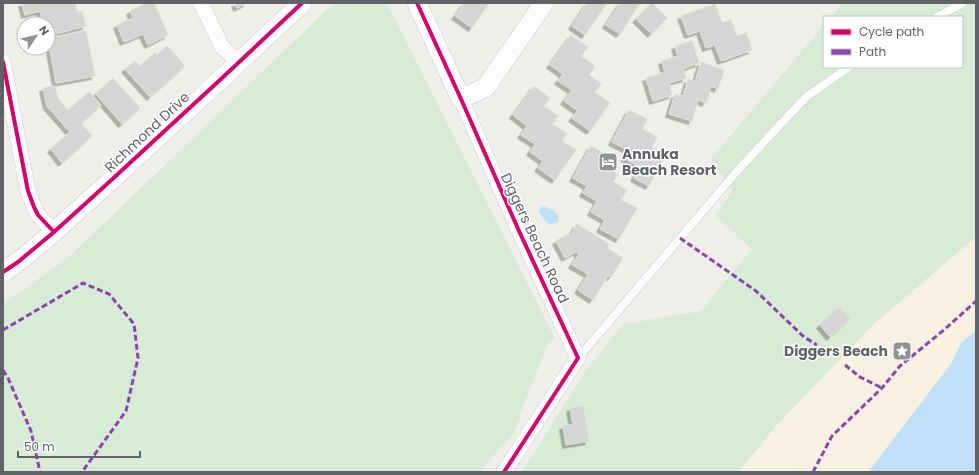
<svg xmlns="http://www.w3.org/2000/svg" width="979" height="475" font-family="Poppins,sans-serif">
  <style>
    .green { fill: #d8ebd6 }
    .sand { fill: #f6f1e1 }
    .water { fill: #bfe0f9 }
    .building { fill: #d6d5d3; stroke: #deddd9; filter: url(#shadow) }
    .lines { fill: none; stroke-linecap: round; stroke-linejoin: round }
    .service-casing { stroke: #cbcccc; stroke-width: 9 }
    .minor-casing { stroke: #cbcccc; stroke-width: 16 }
    .tertiary-casing { stroke: #cbcccc; stroke-width: 20 }
    .service { stroke: #fdfcfc; stroke-width: 8 }
    .minor { stroke: #fdfcfc; stroke-width: 15 }
    .tertiary { stroke: #fdfcfc; stroke-width: 19 }
    .quiet { stroke: #8e44ad; stroke-width: 3; stroke-dasharray: 6 3; stroke-linecap: butt }
    .cycleway-casing { stroke: #fff; stroke-width: 6 }
    .cycleway { stroke: #d6006c; stroke-width: 4 }
    .labels { text-anchor: middle; dominant-baseline: central; stroke-width: 3; stroke-linejoin: round; paint-order: stroke }
    .street-label { font-size: 14px; fill: #5f6368; stroke: #fff }
    .poi-label { font-size: 14px; font-weight: bold; fill: #5f6368; stroke: #fff; text-anchor: start }
  </style>
  <defs>
    <filter id="shadow"><feDropShadow dx="-3.5" dy="3.5" stdDeviation="0" flood-color="#0004"/></filter>
  </defs>
  <rect width="100%" height="100%" fill="#efeeea"/>
  <path class="green" d="M334,3H387L555,338L548,343L529,390L514,433L482,469L481,472H3V304L69,257Z
    M843,3H976V237L873,325L776,426L739,472H522L586,370L624,324L701,311L752,249L715,215L733,191L711,159L824,25V67H962V17H831Z"/>
  <path class="sand" d="M976,237V331L961,343L951,364L868,472H739L776,426L873,325Z"/>
  <path class="water" d="M543,206L553,210L558,214L559,221L555,223L549,224L544,220L539,212L540,208Z
    M976,331V472H868L951,364L961,343Z"/>
  <path class="building" d="M22,3H75L77,12L82,11L86,26L51,35L47,18L42,19L40,11L25,15Z
    M147,3H154L168,35L148,45L143,34L124,42L117,25L133,18L130,11Z
    M235,3H247L237,8Z
    M464,3H489L472,28L455,16Z
    M587,3H607L585,35L572,26Z
    M620,3H640L620,34L606,25Z
    M652,3L667,18L651,34L636,19Z
    M715,4L722,23L731,20L737,36L746,33L752,50L721,61L715,45L706,48L700,31L688,35L681,16Z
    M86,31L95,76L56,83L48,38Z
    M571,35L588,47L581,56L595,66L589,75L601,84L595,92L610,103L590,131L572,118L578,111L564,101L572,90L558,81L563,74L550,65Z
    M692,41L699,63L683,69L686,78L669,83L672,95L653,101L646,78L665,72L662,61L678,56L675,46Z
    M167,46L185,66L150,97L125,69L135,61L140,66L155,53L157,55Z
    M701,62L724,70L718,89L711,86L706,103L698,100L692,121L669,114L675,94L683,96L688,79L695,82Z
    M113,78L140,108L122,124L96,94Z
    M55,86L58,99L68,110L89,92L101,105L81,123L92,136L62,163L51,149L70,132L47,106L43,88Z
    M534,86L550,98L544,106L558,116L552,124L567,134L562,141L576,150L555,180L538,168L543,161L530,152L535,144L521,135L527,126L513,115Z
    M629,110L647,119L642,129L657,137L652,147L666,155L649,186L634,178L640,167L624,158L628,150L612,142Z
    M591,146L608,156L603,165L618,174L613,182L627,190L621,200L637,208L619,239L600,229L605,220L591,212L597,201L583,193L587,186L573,178Z
    M577,224L609,244L607,248L623,258L611,277L608,276L593,300L578,290L588,274L572,265L579,254L576,252L565,258L556,241L569,234L570,236Z
    M840,307L850,319L830,337L820,325Z
    M583,406L589,441L566,445L563,426L573,425L570,408Z"/>
  <g class="lines">
    <defs>
      <path id="service" d="M937,17L963,3
        M578,358L738,170L806,97L849,67"/>
      <path id="minor" d="M201,3L222,47L239,62
        M3,62L28,191L34,207L38,215L54,232
        M461,99L519,231L578,358L504,472"/>
      <path id="tertiary" d="M417,3L461,99L486,87L544,3
        M3,272L18,262L54,232L107,184L221,79L302,3"/>
    </defs>
    <use href="#service" class="service-casing"/>
    <use href="#minor" class="minor-casing"/>
    <use href="#tertiary" class="tertiary-casing"/>
    <use href="#service" class="service"/>
    <use href="#minor" class="minor"/>
    <use href="#tertiary" class="tertiary"/>
    <path class="quiet" d="M680,238L756,291L804,337L817,345
      M3,330L83,283L109,294L134,324L138,358L126,411L82,472
      M845,365L860,377L882,388
      M3,370L8,378L31,431L40,472
      M813,472L832,436L882,388L900,366L945,329L976,301"/>
    <defs>
      <path id="cycleway" d="M417,3L461,99L519,231L578,358L504,472
        M3,62L28,191L34,207L38,215L54,232
        M3,272L18,262L54,232L107,184L221,79L302,3"/>
    </defs>
    <use href="#cycleway" class="cycleway-casing"/>
    <use href="#cycleway" class="cycleway"/>
  </g>
  <defs>
    <symbol id="hotel-square" viewBox="-11 -11 22 22"><rect x="-9" y="-9" width="18" height="18" rx="4" fill="#919496" stroke="#fff"/><path d="M-6-4.5h1.5V1H6V5H4.5V3h-9V5H-6ZM-4 0a1.8 1.8 0 1 1 3.6 0ZM.5 0V-2.5h3Q6-2.5 6 0Z" fill="#fff"/></symbol>
    <symbol id="sight-square" viewBox="-11 -11 22 22"><rect x="-9" y="-9" width="18" height="18" rx="4" fill="#919496" stroke="#fff"/><path d="M0-6L1.8-2.2L6-1.7L2.9 1.2L3.7 5.4L0 3.3L-3.7 5.4L-2.9 1.2L-6-1.7L-1.8-2.2Z" fill="#fff"/></symbol>
  </defs>
  <g fill-rule="evenodd">
    <use href="#hotel-square" x="597" y="151" width="22" height="22"/>
    <use href="#sight-square" x="891" y="340" width="22" height="22"/>
  </g>
  <g class="labels">
    <g class="street-label">
      <text transform="translate(147 132) rotate(-43)">Richmond Drive</text>
      <text transform="translate(535 238) rotate(65)">Diggers Beach Road</text>
    </g>
    <g class="poi-label">
      <text x="622" y="154">Annuka<tspan x="622" dy="16">Beach Resort</tspan></text>
      <text x="888" y="351" text-anchor="end">Diggers Beach</text>
    </g>
  </g>
  <rect width="979" height="475" fill="none" stroke="#5f6368" stroke-width="8"/>
  <rect x="823" y="16" width="140" height="52" fill="#ffffff" stroke="#bfc1c3"/>
  <rect x="831" y="29" width="20" height="6" fill="#d6006c" stroke="#bfc1c3"/>
  <text x="859" y="36" font-size="12" fill="#5f6368">Cycle path</text>
  <rect x="831" y="49" width="20" height="6" fill="#8e44ad" stroke="#bfc1c3"/>
  <text x="859" y="56" font-size="12" fill="#5f6368">Path</text>
  <g transform="translate(36 36) rotate(55)"><circle r="19" fill="#ffffff" stroke="#bfc1c3"/>
  <path d="M0-3L7 15L0 10L-7 15Z" fill="#919496"/>
  <text y="-6" font-size="11" font-weight="bold" text-anchor="middle" fill="#5f6368">N</text>
  </g>
  <path d="M18 451v6h122v-6" fill="none" stroke="#5f6368" stroke-width="2"/>
  <text x="24" y="451" font-size="12" fill="#5f6368" stroke="#ffffff" stroke-width="3" paint-order="stroke">50 m</text>
</svg>
